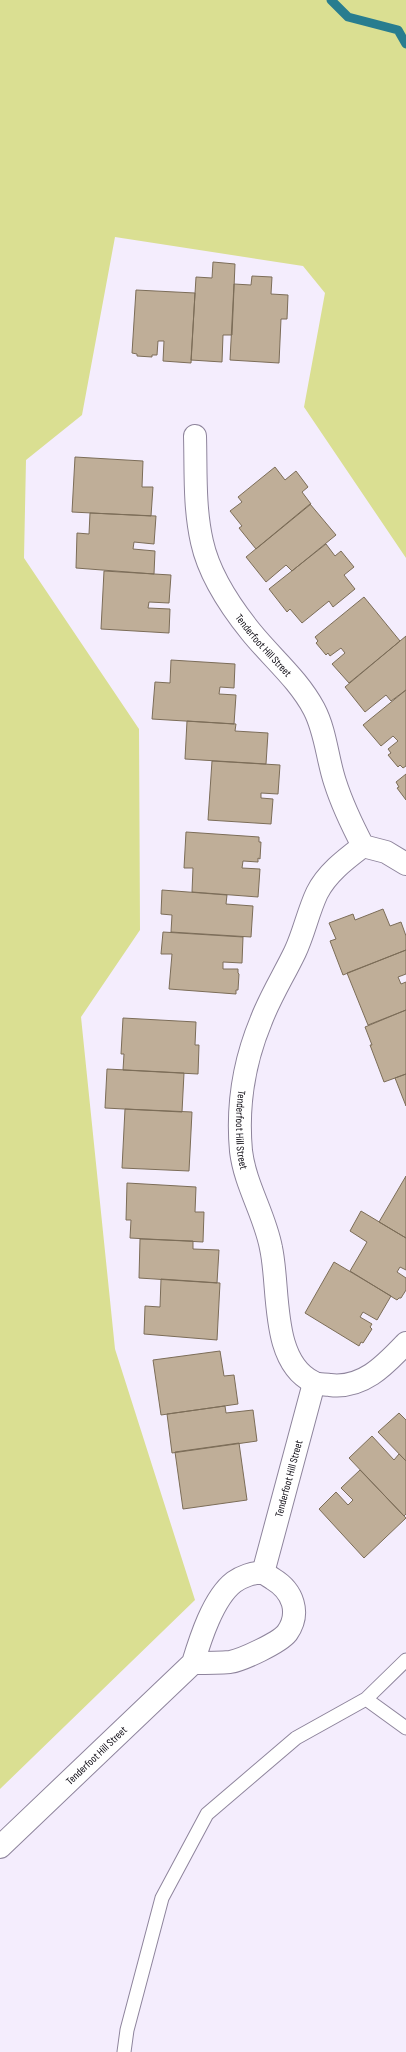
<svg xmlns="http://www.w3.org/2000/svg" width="406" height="2052" font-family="'Sofia Sans Condensed',sans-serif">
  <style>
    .green { fill: #dadf92 }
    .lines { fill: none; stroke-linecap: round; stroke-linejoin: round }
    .stream { stroke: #287d8f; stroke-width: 9 }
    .building { fill: #bfae98; stroke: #7c6d58 }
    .service-casing { stroke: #8e849c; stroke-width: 15 }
    .minor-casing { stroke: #8e849c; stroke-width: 24 }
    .service { stroke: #fff; stroke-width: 13 }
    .minor { stroke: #fff; stroke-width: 22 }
    .labels { text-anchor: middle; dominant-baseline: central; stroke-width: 3; stroke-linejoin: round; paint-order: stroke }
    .street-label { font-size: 11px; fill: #100d15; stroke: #f4edfd }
  </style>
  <rect width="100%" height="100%" fill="#f4edfd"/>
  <path class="green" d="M0,0H406V558L304,407L325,293L303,266L115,237L82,415L26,460L24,558L139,729L140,930L81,1017L115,1349L195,1600L0,1789Z"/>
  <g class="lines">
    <path class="stream" d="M331,0L348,17L398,30L406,44"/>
  </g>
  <path class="building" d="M213,262L235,264L232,335H223L222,362L191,360L196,277L212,278Z
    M252,276L272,277L271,294L288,295L287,319H281L279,363L230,360L234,284L251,285Z
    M136,290L195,293L191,363L163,361L164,341H158L157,355H152V357L137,356V354L132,353Z
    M75,457L143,461L142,487H153L151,516L72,512Z
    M275,467L285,480L296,471L308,487L302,492L311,504L256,549L239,528L242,526L230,511L242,502L238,497Z
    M310,504L336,535L292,571L286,565L266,582L246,557Z
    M90,513L156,516L154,544L134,542L133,549L155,551L154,574L76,568L77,533L89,534Z
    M326,544L335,556L341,551L354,567L344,575L355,589L333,607L329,601L302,623L290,609L287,612L269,589Z
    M104,571L171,575L169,603L149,602L148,608L170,609L169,633L101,629Z
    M364,597L400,641L349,683L332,664L345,653L341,648L330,656L328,653L326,655L316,643L318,641L315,637Z
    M406,636V690L391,701L386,695L365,712L345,687Z
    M171,660L235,664L234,688L220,687L219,694L236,695L234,724L152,719L155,682L170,683Z
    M406,690V766L403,768L400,765L398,767L388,755L391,753L388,749L398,741L393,736L381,746L363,725Z
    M187,721L236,724L235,731L268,733L266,764L185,759Z
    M212,761L280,765L278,794L261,793V798L273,799L271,824L208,820Z
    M406,774V800L397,788L399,787L396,782Z
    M186,832L259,837V842H261L260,859L258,858V862L243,861L242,868L260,869L258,897L192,892L193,868H184Z
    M162,890L227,895L226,904L253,906L251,937L171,932L172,915L161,914Z
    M383,909L390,926L401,922L406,936V950L343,975L330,941L336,939L329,923L353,914L355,920Z
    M163,932L243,937L242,963L223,962V969H238V973L239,974L238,990H236V994L169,989L172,954H161Z
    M406,950V974L398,977L401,984L406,982V1010L368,1025L347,973Z
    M406,1010V1074L384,1082L370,1045H372L365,1027Z
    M123,1018L196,1022L195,1045H199L198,1074L123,1070L124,1054H121Z
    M107,1069L184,1073L182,1112L105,1108Z
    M406,1074V1106L395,1078Z
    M125,1109L192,1112L189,1171L122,1168Z
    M406,1176V1238L379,1222Z
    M127,1183L196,1187L195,1212H204L203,1242L130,1238L131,1220H126Z
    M361,1211L406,1238V1270L400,1267L397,1272L406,1278V1290L401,1298H399L397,1300L350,1271L367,1242L350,1231Z
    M140,1239L193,1241V1249L219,1250L217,1283L139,1278Z
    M334,1262L391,1296L377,1320L363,1312L360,1317L372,1324L370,1327L372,1329L363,1343L361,1342L359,1346L305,1313Z
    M161,1279L220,1283L217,1340L144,1334L145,1306L160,1307Z
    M220,1351L224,1376L234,1375L238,1404L161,1415L153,1360Z
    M225,1406L226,1413L253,1410L257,1441L172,1453L167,1414Z
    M399,1413L406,1420V1461L378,1432Z
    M372,1436L394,1460L399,1454L406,1461V1514L404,1516L349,1458Z
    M239,1443L247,1500L183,1509L175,1452Z
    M360,1470L406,1518L364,1558L319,1509L336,1492L348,1505L353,1500L341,1488Z"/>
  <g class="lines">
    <defs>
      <path id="service" d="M366,1699L406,1728
        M124,2052L127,2030L162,1898L207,1814L296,1738L366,1699L406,1660"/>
      <g id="minor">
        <path id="s1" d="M195,436C196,471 194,507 202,542C209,574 230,606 251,632C272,658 298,679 314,709C326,732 327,758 335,782C342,804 352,825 363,846L386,852L406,864"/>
        <path id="s2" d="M363,846C346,859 327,873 317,893C308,912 304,933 295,952C284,975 270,997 261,1021C244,1062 237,1107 241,1151C245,1185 265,1215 271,1248C280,1288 270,1361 313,1382C317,1385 325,1384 330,1385C363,1389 385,1365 406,1343"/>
        <path id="s3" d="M263,1573L314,1383"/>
        <path id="s4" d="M0,1847L193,1663C200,1640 213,1598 234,1582C241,1577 253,1572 263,1573C266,1574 270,1577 273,1579C293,1591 301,1613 287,1633C279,1643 242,1660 230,1662C218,1663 205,1663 193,1663"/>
      </g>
    </defs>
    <use href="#service" class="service-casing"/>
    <use href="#minor" class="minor-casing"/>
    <use href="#service" class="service"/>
    <use href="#minor" class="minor"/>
  </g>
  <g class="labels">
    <g class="street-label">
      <text stroke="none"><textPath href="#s1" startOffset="228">Tenderfoot Hill Street</textPath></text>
      <text stroke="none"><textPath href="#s2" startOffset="318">Tenderfoot Hill Street</textPath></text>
      <text stroke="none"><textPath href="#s3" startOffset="98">Tenderfoot Hill Street</textPath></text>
      <text stroke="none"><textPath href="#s4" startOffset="133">Tenderfoot Hill Street</textPath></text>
    </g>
  </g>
</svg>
